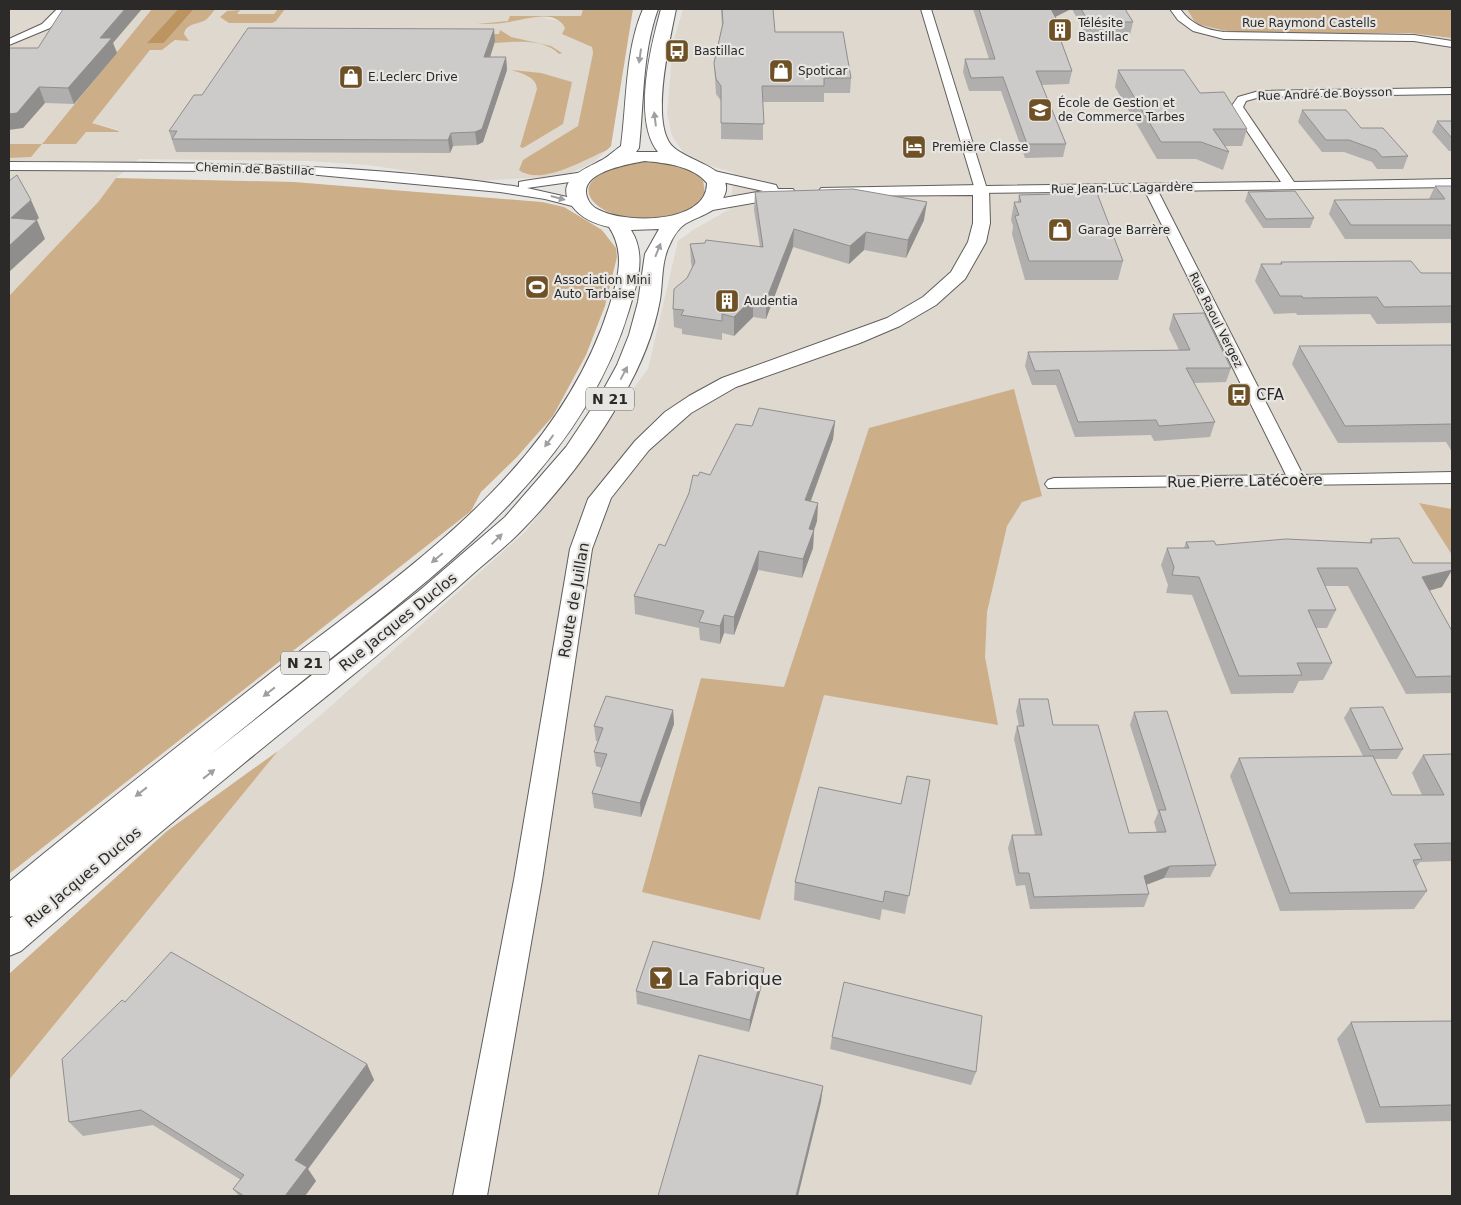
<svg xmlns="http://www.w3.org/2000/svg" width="1461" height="1205" font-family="'DejaVu Sans',sans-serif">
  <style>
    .built { fill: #dfd8cf }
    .green { fill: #ccaf89 }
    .water { fill: #bb945f }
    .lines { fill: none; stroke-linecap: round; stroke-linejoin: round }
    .minor-casing { stroke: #605e5c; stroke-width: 2 }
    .tertiary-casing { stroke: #605e5c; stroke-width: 2 }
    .primary-casing { stroke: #605e5c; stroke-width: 2 }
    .minor { fill: #fff; fill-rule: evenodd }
    .tertiary { fill: #fff; fill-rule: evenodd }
    .primary { fill: #fff; fill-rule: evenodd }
    .wall { fill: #b0afad }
    .shaded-wall { fill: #908e8d }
    .building { fill: #cdcbc9; stroke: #908e8d }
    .oneway { fill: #a09f9f }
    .labels { text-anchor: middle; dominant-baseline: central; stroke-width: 4.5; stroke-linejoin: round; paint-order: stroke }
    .far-poi-label { font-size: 12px; fill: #2b2a29; stroke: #e7e5e2; text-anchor: start }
    .far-street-label { font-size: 12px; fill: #2b2a29; stroke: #e7e5e2 }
    .shield { fill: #e7e5e2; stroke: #636260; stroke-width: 1 }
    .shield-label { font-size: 14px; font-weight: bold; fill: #2b2a29 }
    .poi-label { font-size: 15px; fill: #2b2a29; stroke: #e7e5e2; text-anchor: start }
    .street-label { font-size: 15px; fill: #2b2a29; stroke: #e7e5e2 }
    .near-poi-label { font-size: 18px; fill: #2b2a29; stroke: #e7e5e2; text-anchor: start }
  </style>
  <rect width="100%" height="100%" fill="#e7e5e2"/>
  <path class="built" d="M9,9H152L43,142L86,132L119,130L92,123L150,50H162L184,34L190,25L207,19L215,9H583L581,16L542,17L559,21L566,28L563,34L592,47L593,53L578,126L523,174L538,175L558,172L607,150L594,162L565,176L476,181L367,165L307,161L139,159L116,178L99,201L9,296Z
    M683,9H1232L1187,10L1452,38V509L1420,503L1452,555V1196H9V1080L278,751L322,714L526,531L648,369L678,241L693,230L730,209L734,173L708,165L683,152L672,136L667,114L673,43Z"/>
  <path class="green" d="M152,9H178L148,42L164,43L194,9H215C213,12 210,16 207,19C199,25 187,22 184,34L189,41L175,40L162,50H150L92,123L119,131L118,132H86L76,144H42L31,157L9,158V144H42Z
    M278,9H285L276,21L272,23H229L220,17L227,11L240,10L237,14H274Z
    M583,9H633L611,146L607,150C586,159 540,187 519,170L523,160L578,126L593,53L592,47L562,34L565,28C555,8 525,20 509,22C498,24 487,24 477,24L508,21L510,16H581Z
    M1187,9H1452V38L1409,33H1235L1196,24Z
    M500,30L511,37L551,46L562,53L559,54C543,38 515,42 495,43L489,34H499Z
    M512,70L541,73L572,82L563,124L523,148L520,147L537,89C536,76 522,74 512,70Z
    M639,162C657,162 692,161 703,181C704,184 704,189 705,193C701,198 697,204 692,207C633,247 524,183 639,162Z
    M116,178L294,182L542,202L564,207L602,230L616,248L617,257L605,306L586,355L553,416L517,457L481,492L471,511L9,874V296L99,201Z
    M1014,389L1042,496L1022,502L1007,526L987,612L985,657L998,725L824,695L760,920L642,892L701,678L784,687L869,428Z
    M1419,503L1452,509V555Z
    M278,751L9,1080V974L167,831Z"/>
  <path class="water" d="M178,9H194L164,43H147Z"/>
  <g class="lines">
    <defs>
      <path id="minor" d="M57,9H67L50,28L9,45V39L42,24Z
        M921,9H931L986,186L1281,182L1231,107L1238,97L1259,91L1452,88V94L1260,97L1246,101L1243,107L1294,182L1452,179V187L1158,191L1303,475L1452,472V483L1048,488L1045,484L1048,480L1054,478L1286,475L1145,191L976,193Z
        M1170,9H1180C1191,24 1205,30 1224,32L1414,35L1452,41V47L1414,41L1224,39L1193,31L1178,20Z
        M9,162C179,163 350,161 519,187V182L524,181L584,172L590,176L584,180L527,188L585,201L587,204L585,207L580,208L545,199L500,192L308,174L228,171L9,170Z"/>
      <path id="tertiary" d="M710,170L776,185L778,189H793L795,192L787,197L707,211L701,210L699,206L701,202L763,191L704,178L702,175L704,172Z
        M981,185L989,190L990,223L986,242L965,279L936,305L900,326L860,343L736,387L691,413L649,450L611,498L592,549L542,880L487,1196H453L514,880L570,549L588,499L635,441L665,412L689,396L722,378L887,318L923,297L951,272L968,242L973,223V195L827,196L819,191L821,188Z"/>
      <path id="primary" d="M643,9H658C642,53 644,102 639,148L636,152H658C632,120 651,45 661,9H676C670,40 652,114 669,142C680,161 735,166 725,194C718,213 700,215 685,224C679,228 673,237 670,244C661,261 663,282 660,300C654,333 640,367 623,396C596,444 561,490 523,529C508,545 491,558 475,572C421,621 364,666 307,712C210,790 115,870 21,951L9,956V919L13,916L9,917V882C95,811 183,742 271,673C403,572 556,473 609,307C618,279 626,253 609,227C595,224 581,218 572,206C553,180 585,169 602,160C609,156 615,150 621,146C627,101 625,51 643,9ZM645,161C666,163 693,166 707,183C707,224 626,224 599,210C594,208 589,203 587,197C578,172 629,164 645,161ZM659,229L645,254L638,302L629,335L617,365L600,396L566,447L505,517L419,591L210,755C257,717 303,680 349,644C463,554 586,455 629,310C637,284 647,255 631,230Z"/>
    </defs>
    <use href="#minor" class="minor-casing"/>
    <use href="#tertiary" class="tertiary-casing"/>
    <use href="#primary" class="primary-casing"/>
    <use href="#minor" class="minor"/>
    <use href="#tertiary" class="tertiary"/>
    <use href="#primary" class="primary"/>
  </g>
  <path class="wall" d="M243,9H273V10H243Z
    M721,9H773L775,32L851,78L850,93H824V102H763V140L721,139V101L716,94L714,63L722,26Z
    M973,9H1071L1055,17L1058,22L1057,29L1072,71L1069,84L1041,85L1066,144L1063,157L1025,158L1001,91H969L963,72L965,59H989Z
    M1072,9H1125L1133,22L1130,35H1086Z
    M495,41L490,57H506L507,70L483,142L477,145L453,146L450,153L176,152L169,131L202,95Z
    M113,43L117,53L74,104L45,103L23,128L38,48Z
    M1118,70L1200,93L1247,129L1242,146H1225L1229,152L1223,170L1196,159H1157L1115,87Z
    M1302,110L1361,128L1408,156L1403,169H1377L1372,162L1344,152H1322L1298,122Z
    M1437,121H1452V151H1449L1432,132Z
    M1435,186H1452V239H1345L1329,214L1334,200L1429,199Z
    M755,192L924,220L906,258L864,250L849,264L793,247L766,319L753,317L734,336L722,333V340L682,334V329L674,327L673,309L692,268L691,262L690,244L760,247L754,210Z
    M1248,192L1314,218L1310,228H1263L1245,201Z
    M1019,195L1123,261L1118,280H1025L1012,234L1013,226L1011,220L1014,202H1018Z
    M1281,262L1421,273H1452V324L1451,323L1377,324L1370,314L1297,315L1296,313L1274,314L1255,281L1261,264H1280Z
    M1173,314L1231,368L1226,382L1193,383L1215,422L1210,437L1154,441L1151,435L1075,437L1056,385H1032L1025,366L1028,352L1179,350L1169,329Z
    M1452,345V452L1446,442L1338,443L1292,364L1299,346Z
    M835,421L833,439L811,501L818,503L817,521L814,530L813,548L802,578L758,570L734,635L724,633L720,644L700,640L699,628L635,614L634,596L665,546L689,493L698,476L710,475L752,426Z
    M1371,539L1413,563L1442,587L1429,591L1452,631V693L1406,694L1348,586H1325L1336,610L1327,628H1316L1332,663L1323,680L1299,681L1293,693L1231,694L1192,595L1166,593L1168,585L1161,565L1167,548H1184L1186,542L1216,545L1369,543Z
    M1019,699L1053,725L1129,833H1157L1154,822L1158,813L1130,725L1134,712L1216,865L1210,877L1164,878L1146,885L1149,894L1144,907L1030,909L1025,885L1016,886L1008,848L1012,835H1035L1014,739L1017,726H1019L1016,711Z
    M1350,708L1403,749L1397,759H1375L1392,795H1422L1412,773L1423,755L1452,754V861L1420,862L1416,867L1427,891L1414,909L1280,911L1230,776L1239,758L1363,756L1344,718Z
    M673,710L674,724L641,817L594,808L592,793L602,768L596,766L594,752L598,741H596L594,726Z
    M930,780L905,914L882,909L880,920L794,900L795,882L901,804Z
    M763,981L749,1032L637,1004L636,991Z
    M125,1002L367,1064L374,1080L308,1169L316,1181L305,1196H239L233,1189L241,1180L153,1125L83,1136L69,1122Z
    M1452,1021V1121L1366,1123L1337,1039L1351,1022Z
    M832,1037L976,1072L971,1085L830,1049Z"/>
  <path class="shaded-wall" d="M125,9H142L113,43L117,53L74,104L68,88L100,38Z
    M1051,9H1071L1049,20Z
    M494,29L495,41L486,70L484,57Z
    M506,57L507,70L483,142L477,145L475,132Z
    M39,87L45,103L23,128L9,130V114Z
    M451,133L453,146L450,153L448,140Z
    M31,200L39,218L19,236L11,218Z
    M927,202L924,220L906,258L908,240Z
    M37,220L45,239L9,272V246Z
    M794,229L793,247L766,319V300Z
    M866,232L864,250L849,264L850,246Z
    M753,298V317L734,336V317Z
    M835,421L833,439L804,519L805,500Z
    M818,503L817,521L814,530L813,548L802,578L803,559L809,529Z
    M759,551L758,570L734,635V617Z
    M1452,570L1442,587L1412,595L1422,577Z
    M724,615V633L720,644V626Z
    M673,710L674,724L641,817L640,803Z
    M1170,866L1164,878L1138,888L1144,876Z
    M764,968L763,981L749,1032L750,1020Z
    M367,1064L374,1080L308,1169L316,1181L305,1196H285L295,1160Z
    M823,1086L821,1102L798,1196H796Z"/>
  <path class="building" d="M63,9H125L100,38H112L68,88L39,87L17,113L9,114V48H38Z
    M722,9H773L775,32H843L851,78H824V86H762L764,124L721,123V86L716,79L714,63L723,23Z
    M979,9H1051L1058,22H1054L1072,71H1036L1066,144H1027L1003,77L971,78L965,59H995Z
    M1081,9H1125L1133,22H1089Z
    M248,28L494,29L484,57H506L482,129L475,132L451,133L448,140L172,139L177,131H169L194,95H202Z
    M1118,70H1184L1200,93L1224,92L1247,129H1213L1229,152L1201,142H1161Z
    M1302,110H1346L1361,128H1383L1408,156L1382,157L1376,150L1349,140H1326Z
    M1437,121H1452V138Z
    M17,175L31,200L11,218L37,220L9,246V181Z
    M1435,186H1452V225H1351L1334,200L1445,199Z
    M853,189L927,202L908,240L866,232L850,246L794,229L766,300L753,298L734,317L722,314V321L681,315L684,310L673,309L674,289L687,278L695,262L690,244L705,243L706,240L763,247L755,192Z
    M1295,191L1314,218L1266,219L1248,192Z
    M1097,193L1123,261H1029L1015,216L1019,215L1014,202H1021L1019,195Z
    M1411,261L1421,273H1452V306L1384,307L1377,297L1303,298L1302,296H1280L1261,264H1282L1281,262Z
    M1204,313L1231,368H1186L1215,422L1159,426L1156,420L1078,422L1059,370L1035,371L1028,352L1190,350L1173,314Z
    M1452,345V424L1345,426L1299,346Z
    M759,408L835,421L805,500L818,503L809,529L814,530L803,559L759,551L734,617L724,615L720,626L699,622L704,611L634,596L659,544L665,546L689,493L693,475L698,476L700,472L710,475L736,424L752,426Z
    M1399,538L1413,563H1452V570L1422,577L1452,631V676L1416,677L1357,568H1317L1336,610H1308L1332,663H1297L1302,675L1239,676L1199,577L1172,575L1174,567L1167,548H1189L1186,542L1214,541L1216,545L1286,539L1372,543L1371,539Z
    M606,696L673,710L640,803L592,793L607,754L594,752L603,728L594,726Z
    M1019,699H1048L1053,725H1098L1129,833L1166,832L1159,810H1166L1134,712L1167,711L1216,865L1170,866L1144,876L1149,894L1034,897L1029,873H1019L1012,835H1042L1017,726H1024Z
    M1383,707L1403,749L1370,750L1350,708Z
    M1452,754V843L1414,844L1422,859L1413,860L1427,891L1290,893L1239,758L1373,756L1392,795H1444L1423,755Z
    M907,776L930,780L909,896L885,891L883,902L795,882L819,787L901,804Z
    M653,941L764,968L750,1020L636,991Z
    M171,952L367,1064L295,1160L307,1167L285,1196H244L233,1189L244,1175L141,1110L69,1122L62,1059L122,1000L125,1002Z
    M844,982L982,1016L976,1072L832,1037Z
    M1452,1021V1105L1380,1107L1351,1022Z
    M699,1055L823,1086L796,1196H658Z"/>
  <defs><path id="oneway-solid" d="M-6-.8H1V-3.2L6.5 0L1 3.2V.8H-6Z" transform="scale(1.25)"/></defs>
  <g class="oneway">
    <use href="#oneway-solid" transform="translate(640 56) rotate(98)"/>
    <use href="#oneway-solid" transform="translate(655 119) rotate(-97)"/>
    <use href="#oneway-solid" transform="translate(558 198) rotate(15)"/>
    <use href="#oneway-solid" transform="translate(658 250) rotate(-68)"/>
    <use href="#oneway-solid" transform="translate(624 373) rotate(-62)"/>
    <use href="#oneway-solid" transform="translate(549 441) rotate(126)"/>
    <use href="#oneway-solid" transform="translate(497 539) rotate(-44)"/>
    <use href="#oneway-solid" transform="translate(437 558) rotate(140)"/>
    <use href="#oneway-solid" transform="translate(269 692) rotate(142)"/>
    <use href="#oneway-solid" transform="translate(209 774) rotate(-38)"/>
    <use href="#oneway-solid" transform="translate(141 792) rotate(142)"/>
  </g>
  <defs>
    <symbol id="building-square" viewBox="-11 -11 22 22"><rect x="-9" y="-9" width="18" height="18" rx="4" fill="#6f5126" stroke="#e7e5e2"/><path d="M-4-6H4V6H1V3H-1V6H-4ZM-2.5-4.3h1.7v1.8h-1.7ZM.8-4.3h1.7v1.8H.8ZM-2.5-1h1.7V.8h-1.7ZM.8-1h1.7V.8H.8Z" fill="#fff"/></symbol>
    <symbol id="bus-square" viewBox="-11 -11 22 22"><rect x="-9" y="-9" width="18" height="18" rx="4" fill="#6f5126" stroke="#e7e5e2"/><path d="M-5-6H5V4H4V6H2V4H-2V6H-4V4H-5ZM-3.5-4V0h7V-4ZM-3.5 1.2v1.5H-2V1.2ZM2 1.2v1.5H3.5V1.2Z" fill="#fff"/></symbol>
    <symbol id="shop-square" viewBox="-11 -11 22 22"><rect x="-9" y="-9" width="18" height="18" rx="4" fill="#6f5126" stroke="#e7e5e2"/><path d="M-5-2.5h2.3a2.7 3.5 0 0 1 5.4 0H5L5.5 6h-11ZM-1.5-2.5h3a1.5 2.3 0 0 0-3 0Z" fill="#fff"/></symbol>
    <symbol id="university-square" viewBox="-11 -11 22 22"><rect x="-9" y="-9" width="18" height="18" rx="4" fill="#6f5126" stroke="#e7e5e2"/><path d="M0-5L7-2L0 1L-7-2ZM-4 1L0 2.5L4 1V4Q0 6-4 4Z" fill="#fff"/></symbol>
    <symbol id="hotel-square" viewBox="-11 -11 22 22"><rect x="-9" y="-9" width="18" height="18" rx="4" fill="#6f5126" stroke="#e7e5e2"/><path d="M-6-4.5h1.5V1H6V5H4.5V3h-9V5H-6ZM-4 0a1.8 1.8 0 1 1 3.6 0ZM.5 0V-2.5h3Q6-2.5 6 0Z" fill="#fff"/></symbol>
    <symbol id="stadium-square" viewBox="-11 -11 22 22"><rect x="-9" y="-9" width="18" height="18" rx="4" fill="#6f5126" stroke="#e7e5e2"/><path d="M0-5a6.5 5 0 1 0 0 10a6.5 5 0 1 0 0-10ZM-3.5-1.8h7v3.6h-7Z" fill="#fff"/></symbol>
    <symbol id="bar-square" viewBox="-11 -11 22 22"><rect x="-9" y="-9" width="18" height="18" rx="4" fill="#6f5126" stroke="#e7e5e2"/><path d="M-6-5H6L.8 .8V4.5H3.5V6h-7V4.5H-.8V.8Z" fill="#fff"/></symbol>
  </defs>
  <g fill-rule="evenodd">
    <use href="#building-square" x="1046" y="16" width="28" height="28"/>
    <use href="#bus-square" x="663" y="37" width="28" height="28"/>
    <use href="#shop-square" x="767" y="57" width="28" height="28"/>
    <use href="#shop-square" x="337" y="63" width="28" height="28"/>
    <use href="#university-square" x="1026" y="96" width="28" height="28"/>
    <use href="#hotel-square" x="900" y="133" width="28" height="28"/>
    <use href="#shop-square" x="1046" y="216" width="28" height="28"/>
    <use href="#stadium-square" x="523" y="273" width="28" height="28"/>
    <use href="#building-square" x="713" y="287" width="28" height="28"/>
    <use href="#bus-square" x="1225" y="381" width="28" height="28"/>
    <use href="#bar-square" x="647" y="964" width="28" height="28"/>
  </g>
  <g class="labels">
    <g class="far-poi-label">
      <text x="1078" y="23">Télésite<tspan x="1078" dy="14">Bastillac</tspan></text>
      <text x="694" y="51">Bastillac</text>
      <text x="798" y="71">Spoticar</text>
      <text x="368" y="77">E.Leclerc Drive</text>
      <text x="1058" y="103">École de Gestion et<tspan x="1058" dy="14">de Commerce Tarbes</tspan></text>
      <text x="932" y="147">Première Classe</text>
      <text x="1078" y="230">Garage Barrère</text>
      <text x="554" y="280">Association Mini<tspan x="554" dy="14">Auto Tarbaise</tspan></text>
      <text x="744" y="301">Audentia</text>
    </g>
    <g class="far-street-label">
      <text x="1309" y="23">Rue Raymond Castells</text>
      <text transform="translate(1325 94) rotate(-2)">Rue André de Boysson</text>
      <text transform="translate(255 169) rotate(2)">Chemin de Bastillac</text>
      <text transform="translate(1122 188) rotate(-1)">Rue Jean-Luc Lagardère</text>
      <text transform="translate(1216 320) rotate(63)">Rue Raoul Vergez</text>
    </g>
    <g class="shield">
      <rect x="586" y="387.5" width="48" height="23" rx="4"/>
      <rect x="281" y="651.5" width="48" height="23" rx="4"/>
    </g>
    <g class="shield-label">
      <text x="610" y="399">N 21</text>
      <text x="305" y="663">N 21</text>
    </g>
    <g class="poi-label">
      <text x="1256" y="395">CFA</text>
    </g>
    <g class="street-label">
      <text transform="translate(1245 481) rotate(-1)">Rue Pierre Latécoère</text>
      <text transform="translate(574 600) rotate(-80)">Route de Juillan</text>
      <text transform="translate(398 622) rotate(-39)">Rue Jacques Duclos</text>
      <text transform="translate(83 877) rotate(-40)">Rue Jacques Duclos</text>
    </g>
    <g class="near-poi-label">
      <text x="678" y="978">La Fabrique</text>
    </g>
  </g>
  <rect width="1461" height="1205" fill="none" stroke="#2b2a29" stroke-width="20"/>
</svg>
